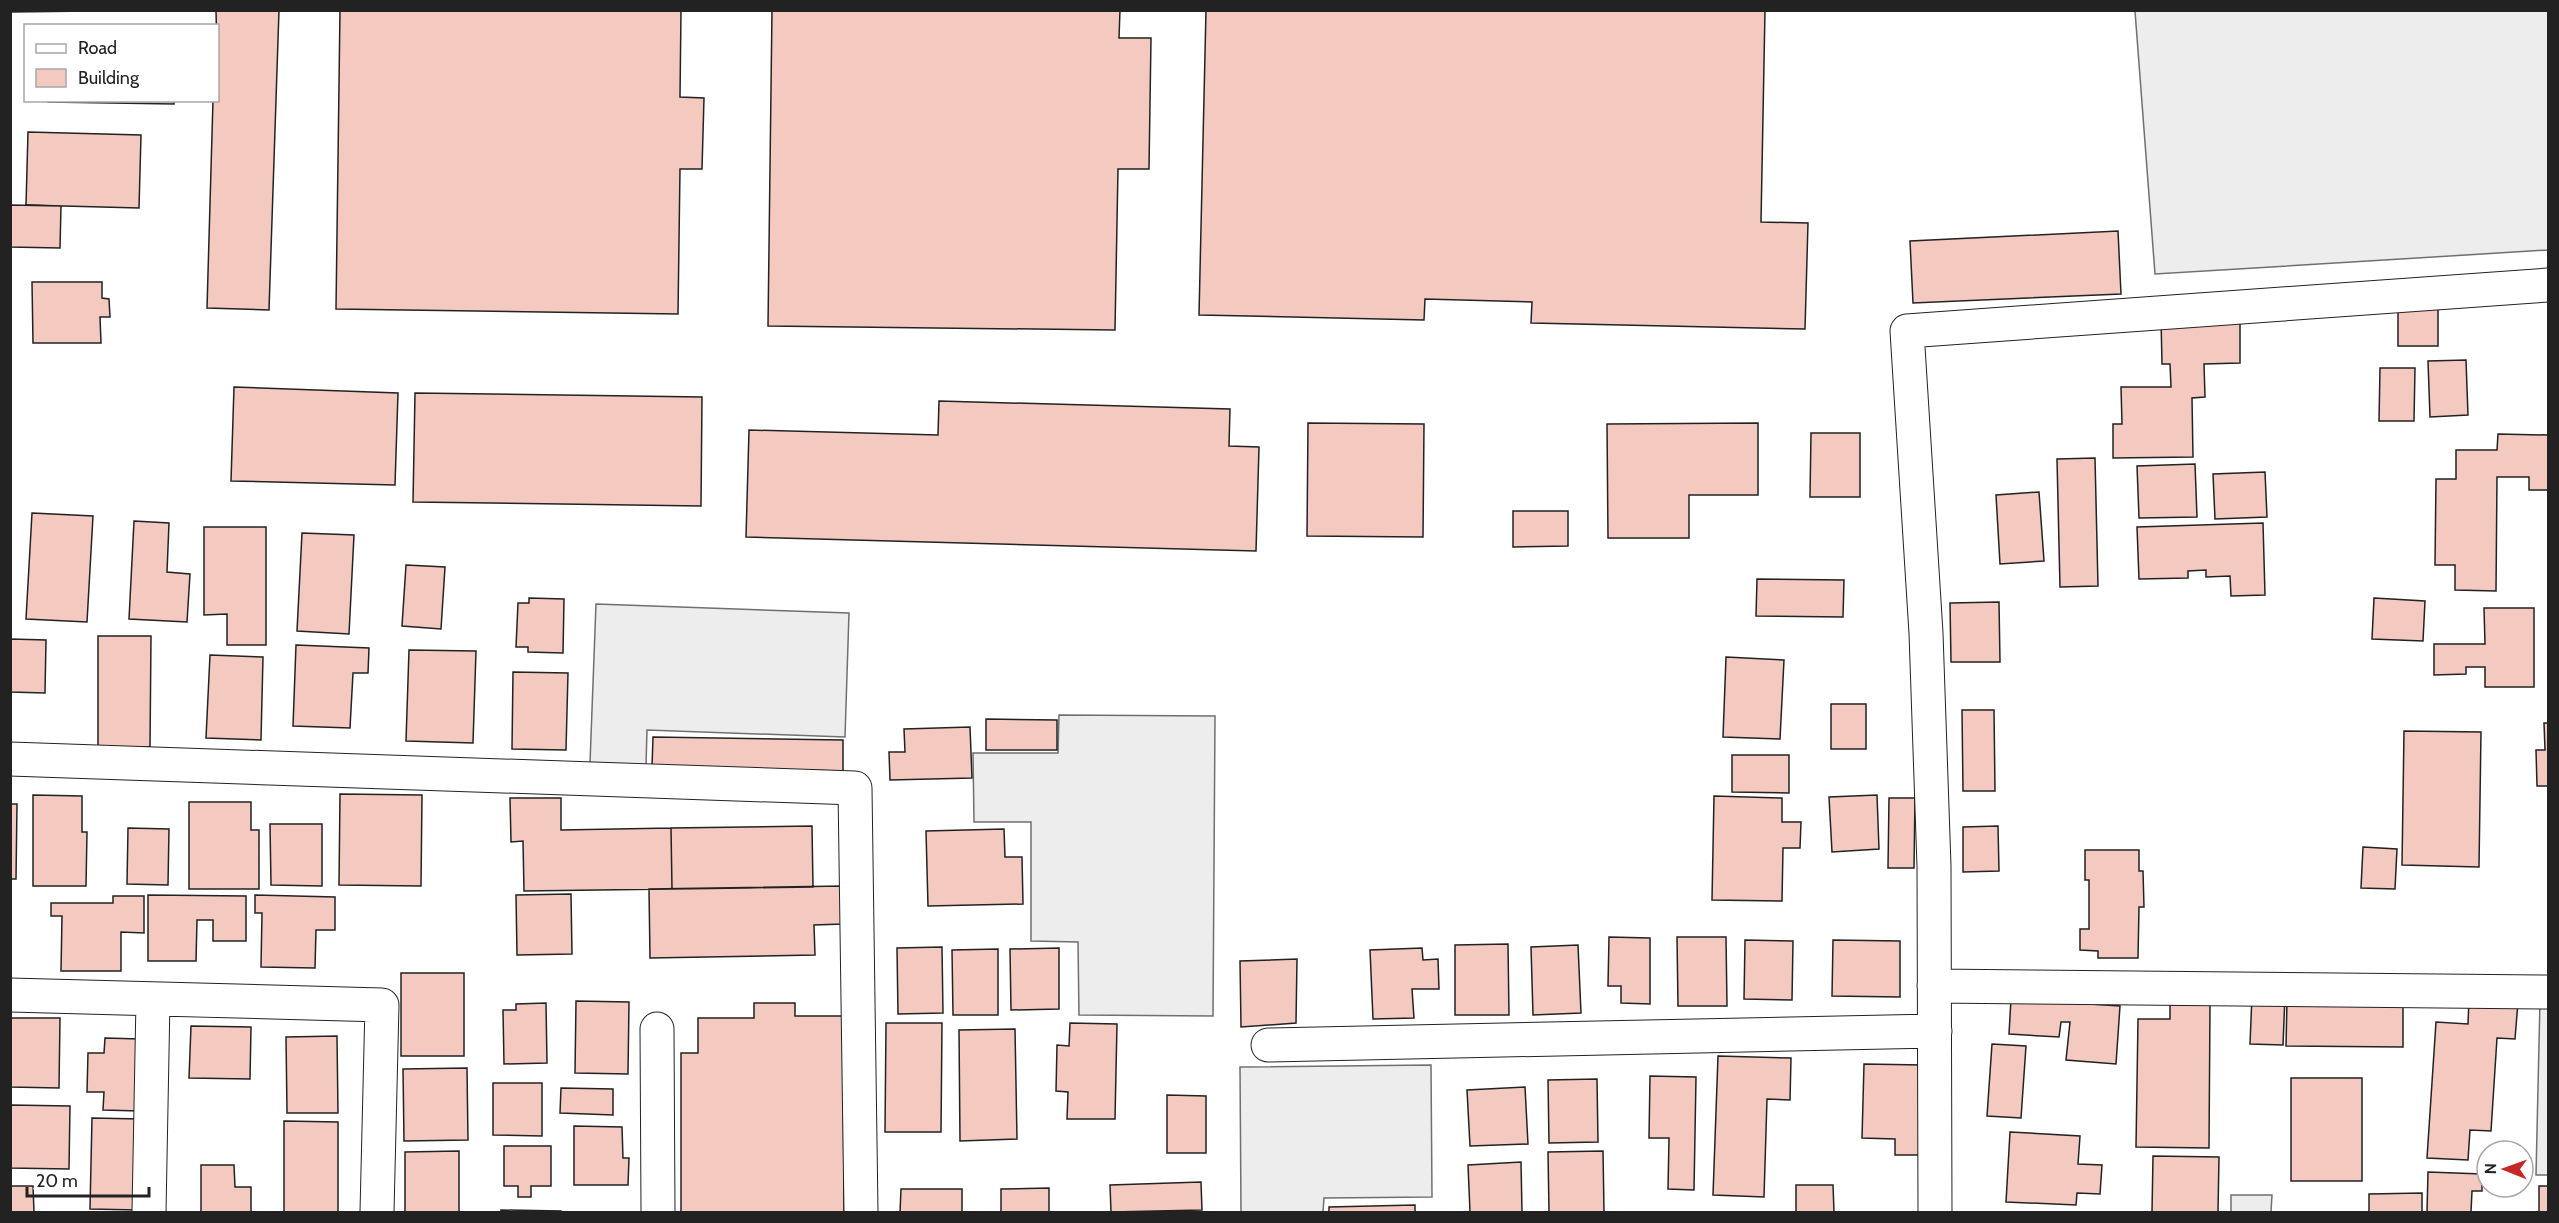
<svg xmlns="http://www.w3.org/2000/svg" width="2559" height="1223" font-family="Cabin,sans-serif">
  <style>
    .parking { fill: #ededed; stroke: #6f6f6f; stroke-width: 1.5 }
    .building { fill: #f3c9c0; stroke: #222; stroke-width: 1.5 }
    .lines { fill: none; stroke-linecap: round; stroke-linejoin: round }
    .minor-casing { stroke: #222; stroke-width: 35 }
    .minor { stroke: #fff; stroke-width: 33 }
  </style>
  <rect width="100%" height="100%" fill="#fff"/>
  <path class="parking" d="M2135,11H2548V250L2155,274Z
    M596,604L849,613L845,737L647,730L646,765L590,763Z
    M1059,715L1215,716L1213,1016L1079,1015L1078,942L1031,941V822H974L973,753H1058Z
    M2540,1000H2548V1175H2536Z
    M1431,1065L1432,1197L1324,1198L1323,1212H1241L1240,1067Z
    M2231,1195H2272L2271,1212H2231Z"/>
  <path class="building" d="M10,10H174L10,12Z
    M216,10H279L269,310L207,308L213,100H218Z
    M340,10H681L680,97L704,98L702,169H680L678,314L336,309Z
    M772,10H1120L1119,38H1151L1149,169H1118L1115,330L768,326Z
    M1206,10H1765L1761,222L1808,223L1805,329L1531,323L1532,302L1425,299L1424,320L1199,315Z
    M48,100H174V104L48,102Z
    M28,132L141,135L139,208L26,205Z
    M10,205L61,206L60,248L10,247Z
    M2118,231L2121,294L1913,303L1910,241Z
    M32,282H102V298L109,299L110,317H100L101,343H33Z
    M2438,302V346H2398V303Z
    M2240,318V363L2204,364L2205,397L2192,398L2193,457L2113,458V424H2122L2121,387H2171L2170,364H2162L2161,319Z
    M2466,360L2468,415L2430,417L2428,361Z
    M2380,368H2415L2414,421H2379Z
    M234,387L398,393L395,485L231,481Z
    M415,393L702,397L701,506L413,502Z
    M939,401L1230,409L1229,446L1259,447L1256,551L746,537L749,430L938,435Z
    M1308,423L1424,424L1423,537L1307,536Z
    M1758,423V495H1689V538H1608L1607,424Z
    M1811,433H1860V497H1810Z
    M2498,434L2548,435V490H2529V477H2497L2496,591L2455,590V565H2435L2436,479H2456V450H2497Z
    M2095,458L2098,586L2060,587L2057,459Z
    M2195,464L2197,517L2139,518L2137,466Z
    M2265,472L2267,517L2215,519L2213,474Z
    M2039,492L2044,561L2000,564L1996,495Z
    M1513,511H1568V546L1513,547Z
    M32,513L93,516L87,622L26,619Z
    M134,521L169,523L167,572L190,574L187,622L129,619Z
    M2263,523L2265,595L2231,596L2230,576L2206,577V570L2188,571V578L2139,579L2137,527Z
    M204,527H266V645H227V614L204,615Z
    M302,533L354,535L349,634L297,631Z
    M406,565L445,567L441,629L402,626Z
    M1757,579L1844,580L1843,617L1756,616Z
    M529,598L564,599L563,653L528,652V647H516L518,603H529Z
    M2374,598L2425,601L2423,641L2372,639Z
    M1999,602L2000,662H1951L1950,603Z
    M2484,608H2534V687H2485V667H2466V674L2434,675V644H2485Z
    M98,636H151L150,747H98Z
    M10,639L46,640L45,693L10,692Z
    M296,645L369,648L368,673H353L350,728L293,726Z
    M409,650L476,651L473,743L406,741Z
    M210,655L263,657L261,740L206,738Z
    M1726,657L1784,660L1780,739L1723,737Z
    M513,672L568,673L566,750L512,749Z
    M1831,704H1866V749H1831Z
    M1962,710H1994L1995,791H1963Z
    M986,719L1057,720V750H986Z
    M2544,723H2548V786H2537L2536,750H2545Z
    M970,727L972,778L890,780L889,752H905L904,729Z
    M2404,731L2481,732L2479,867L2402,865Z
    M653,737L843,740V771L652,767Z
    M1732,755H1789V793L1732,792Z
    M340,794L422,795L421,886L339,885Z
    M33,795L82,796V832H87L86,886H33Z
    M1877,795L1879,849L1832,852L1829,797Z
    M1714,796L1782,798V822H1801L1800,848H1783L1782,901L1712,900Z
    M510,798H561V830L671,828L672,889L524,891L523,841L511,842Z
    M1889,798H1915L1914,868H1888Z
    M189,802H251V830H259V889H189Z
    M10,804H17L16,879H10Z
    M270,824H322V886L271,885Z
    M812,826L813,887L672,889L671,828Z
    M1998,826L1999,871L1963,872V827Z
    M128,828L169,829L168,885L127,884Z
    M1004,829L1005,857H1022L1023,904L928,906L926,831Z
    M2363,847L2397,849L2395,889L2361,888Z
    M2085,850H2139V871H2143L2144,907H2139L2138,958H2098V951L2080,950V929H2089V880H2085Z
    M843,886V924L814,925L815,955L650,958L649,889Z
    M571,894L572,954L517,955L516,895Z
    M148,895L246,896V941H213V920H197L196,961H148Z
    M255,895L335,897V930H316L315,968L261,967L262,913H255Z
    M113,896H144V933L121,932V971H61L62,916H51V903H113Z
    M1609,937L1650,938V1004L1621,1003V986H1608Z
    M1677,937H1726L1727,1006H1678Z
    M1745,940L1793,941L1792,1000L1744,999Z
    M1833,940L1900,941V997L1832,996Z
    M1508,944L1509,1015H1455V945Z
    M1578,945L1581,1013L1533,1015L1531,947Z
    M942,947L943,1013L898,1014L897,948Z
    M1059,948V1009L1011,1010L1010,949Z
    M1422,948L1423,960L1438,959L1439,989H1412L1414,1018L1373,1019L1370,950Z
    M998,949V1015H953L952,950Z
    M1297,959L1296,1023L1241,1027L1240,961Z
    M401,973H464V1056H401Z
    M2252,995L2285,996L2283,1045L2250,1044Z
    M2011,999L2120,1006L2116,1064L2066,1060L2070,1022H2061L2059,1037L2009,1034Z
    M2469,999L2518,1002L2515,1039L2497,1038L2491,1131L2470,1130L2468,1160L2427,1158L2436,1022L2468,1024Z
    M2287,1000H2403V1047L2286,1046Z
    M576,1001L629,1002L628,1074L575,1073Z
    M546,1003L547,1063L504,1064L503,1010H516V1004Z
    M754,1003H795V1016H843L844,1212H681V1053H698V1018H754Z
    M2170,1005H2210L2209,1148L2136,1147L2138,1019H2170Z
    M10,1018H60L59,1088L10,1087Z
    M886,1023H942L941,1132H885Z
    M1070,1023L1117,1024L1115,1119H1067L1068,1092L1056,1091L1057,1045L1069,1046Z
    M191,1026L251,1027L250,1079L189,1078Z
    M1015,1029L1017,1139L960,1141L959,1030Z
    M337,1036L338,1113H287L286,1037Z
    M105,1038L140,1039L139,1111L103,1110L104,1092H87L88,1053H104Z
    M1992,1044L2026,1046L2021,1118L1987,1116Z
    M1718,1056L1791,1058L1790,1100L1767,1099L1764,1197L1713,1195Z
    M1864,1064L1923,1065L1921,1155H1895V1139L1862,1138Z
    M467,1068L468,1140L404,1141L403,1069Z
    M1650,1076L1696,1077L1694,1190L1668,1189L1669,1138H1649Z
    M2291,1078H2362V1181H2291Z
    M1597,1079L1598,1142L1549,1143L1548,1080Z
    M493,1083H542V1136L493,1135Z
    M1525,1087L1528,1144L1470,1146L1467,1090Z
    M561,1088L613,1089V1115L560,1113Z
    M1167,1095L1206,1096V1153H1167Z
    M10,1105L70,1106L69,1169L10,1168Z
    M92,1118L140,1119L138,1210L90,1209Z
    M284,1121L338,1122V1212H284Z
    M574,1126L622,1127L623,1158H629L628,1185H574Z
    M2010,1132L2080,1136L2078,1164L2102,1165L2100,1194L2077,1193L2076,1205L2006,1202Z
    M504,1146H551V1186H531V1197H518V1186H504Z
    M459,1151V1212H405V1152Z
    M1603,1151L1604,1212H1549L1548,1152Z
    M2153,1156L2219,1157L2218,1212H2152Z
    M1521,1162L1522,1212H1470L1468,1165Z
    M201,1165H234L235,1187H251V1212H201Z
    M2428,1172L2482,1174V1191H2472L2471,1212H2427Z
    M1201,1182L1202,1210L1111,1212L1110,1185Z
    M1796,1185H1833L1834,1212H1796Z
    M10,1186H33L34,1212H10Z
    M2539,1186H2548V1212H2539Z
    M1049,1188V1212H1001V1189Z
    M901,1189H962V1212H900Z
    M2422,1193V1212H2369V1194Z
    M1415,1205V1212H1329V1207Z
    M501,1210L561,1211V1212H501Z"/>
  <g class="lines">
    <defs>
      <path id="minor" d="M10,759L855,788L861,1212
        M1934,986L2548,992
        M10,995L382,1005L377,1212
        M657,1029L658,1212
        M1268,1045L1935,1031
        M149,1212L153,1000
        M1935,1212L1934,866L1926,633L1907,331L2548,285"/>
    </defs>
    <use href="#minor" class="minor-casing"/>
    <use href="#minor" class="minor"/>
  </g>
  <rect width="2559" height="1223" fill="none" stroke="#222222" stroke-width="24"/>
  <rect x="24" y="24" width="195" height="78" fill="#ffffff" stroke="#a7a7a7" stroke-width="1.5"/>
  <rect x="36" y="44" width="30" height="9" fill="#ffffff" stroke="#a7a7a7" stroke-width="1.5"/>
  <text x="78" y="54" font-size="18" fill="#222222">Road</text>
  <rect x="36" y="69" width="30" height="18" fill="#f3c9c0" stroke="#a7a7a7" stroke-width="1.5"/>
  <text x="78" y="84" font-size="18" fill="#222222">Building</text>
  <g transform="translate(2505 1169) rotate(271)"><circle r="28" fill="#ffffff" stroke="#a7a7a7" stroke-width="1.5"/>
  <path d="M0-4.5L10 22L0 15L-10 22Z" fill="#c62828"/>
  <text y="-9" font-size="16" font-weight="bold" text-anchor="middle" fill="#222222">N</text>
  </g>
  <path d="M27 1187v9h122v-9" fill="none" stroke="#222222" stroke-width="3"/>
  <text x="36" y="1187" font-size="18" fill="#222222" stroke="#ffffff" stroke-width="4.5" paint-order="stroke">20 m</text>
</svg>
